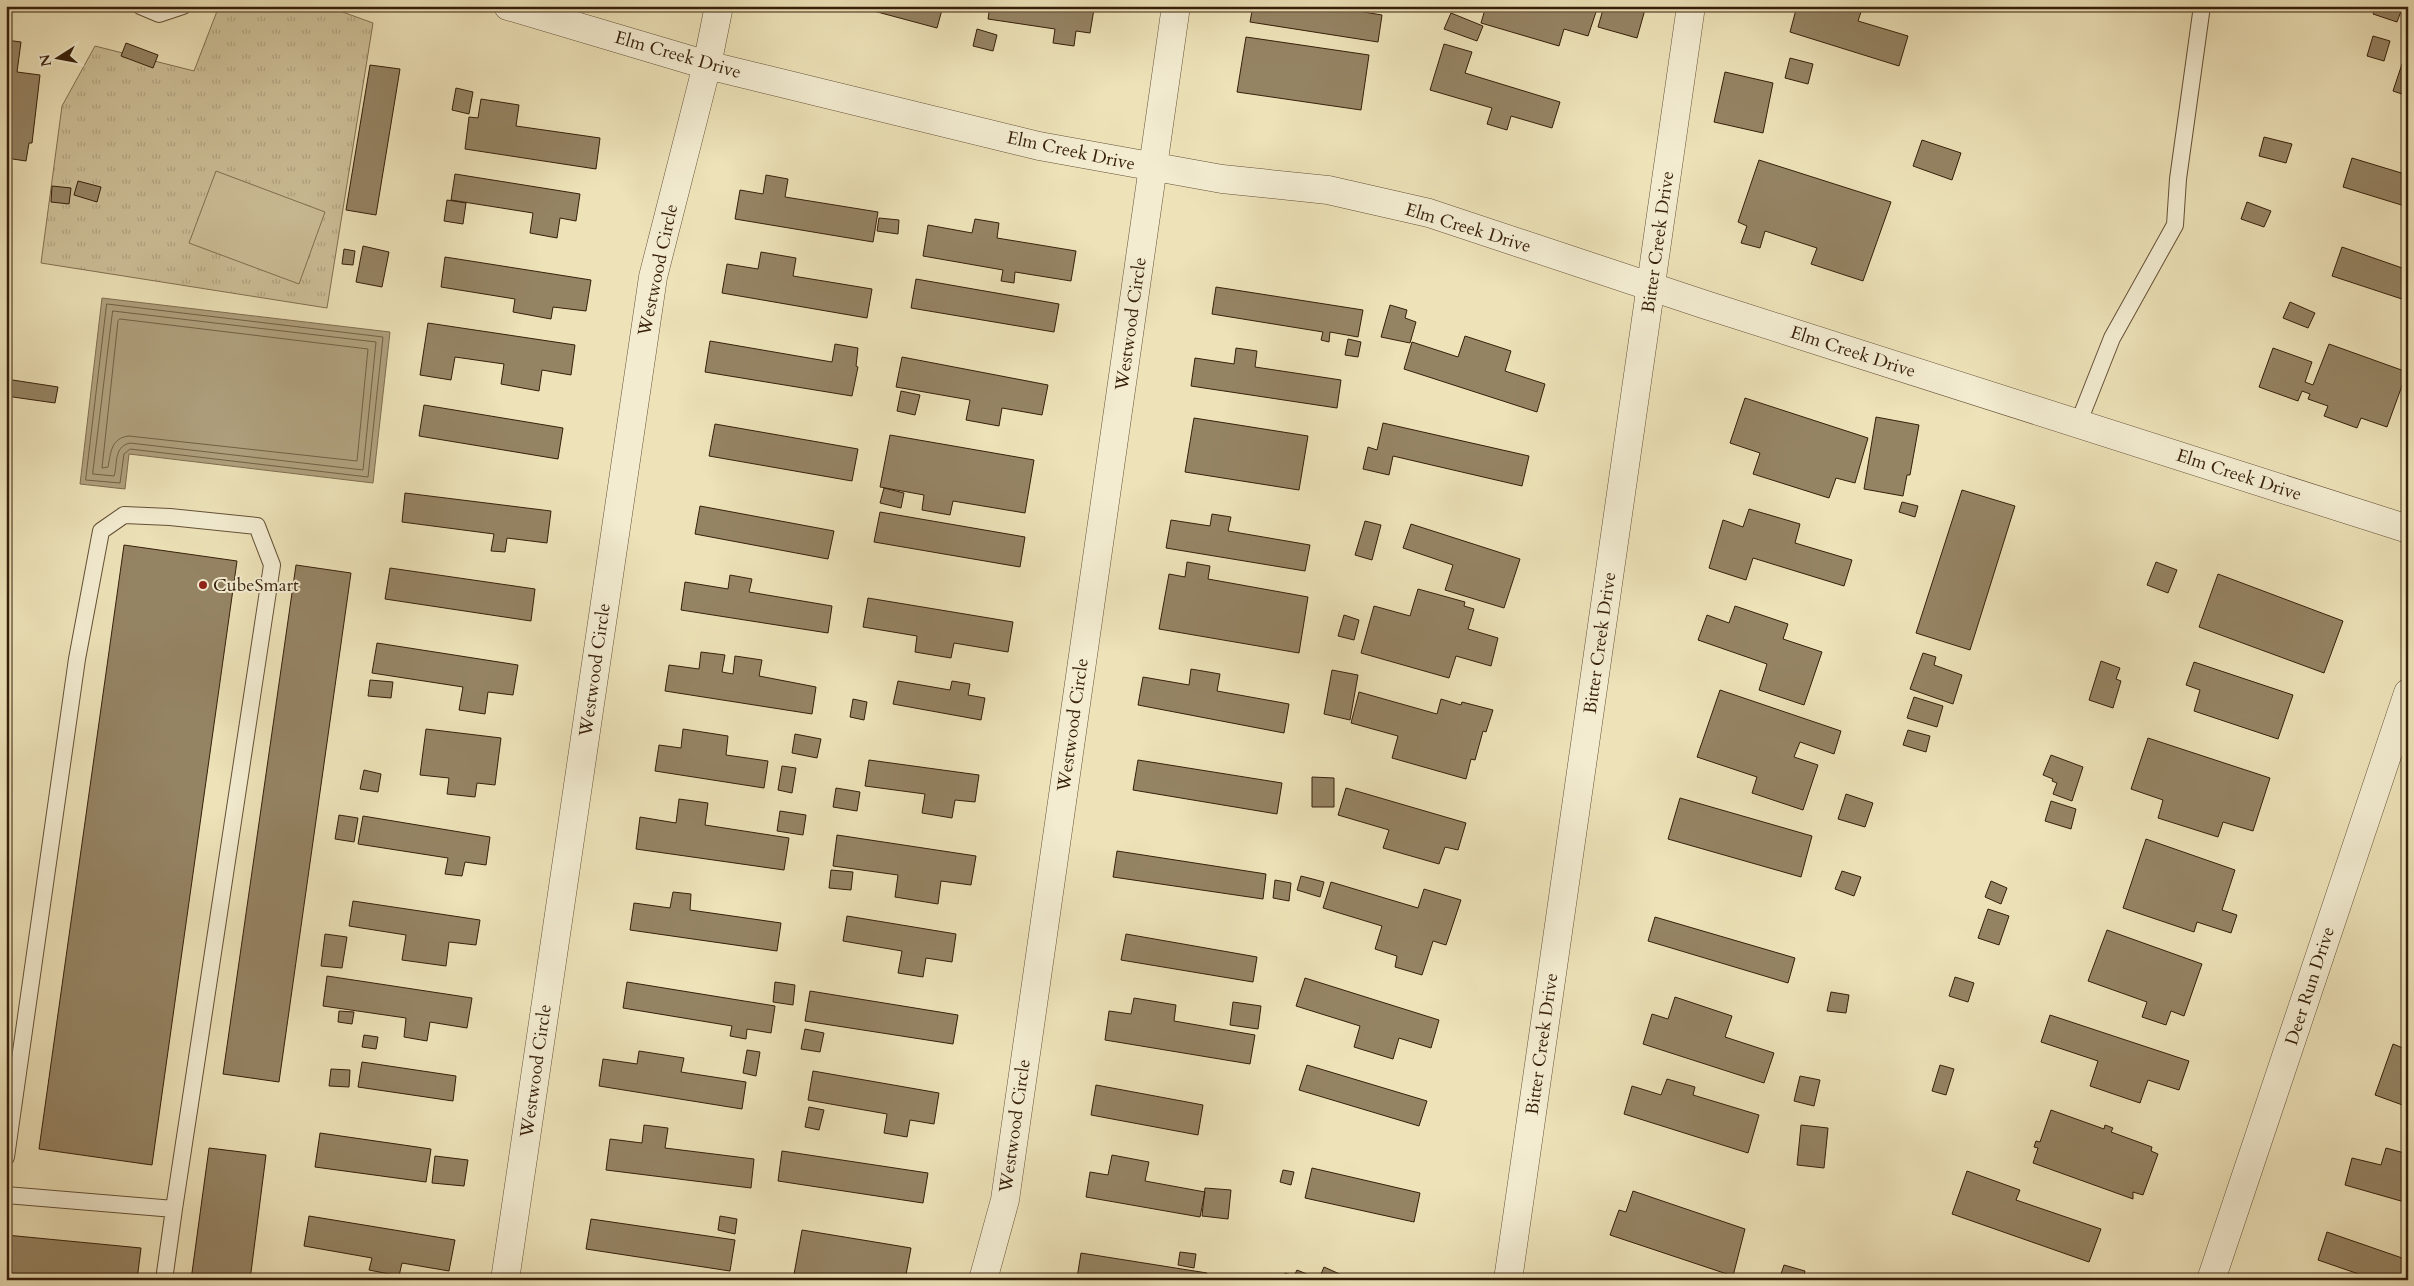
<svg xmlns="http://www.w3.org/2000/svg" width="2414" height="1286" font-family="Cardo,serif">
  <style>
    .park { fill: url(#park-tufts); stroke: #827052 }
    .pitch { fill: #cec19a; stroke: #827052 }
    .water { fill: #afa07d; stroke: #7f6c4f }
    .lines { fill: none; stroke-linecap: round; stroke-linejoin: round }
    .shore { stroke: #726044; stroke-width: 1 }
    .building { fill: #958464; stroke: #361f0a }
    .lane-casing { stroke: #645036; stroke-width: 18 }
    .street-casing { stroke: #645036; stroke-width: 29 }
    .lane { stroke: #f3ecd1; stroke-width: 16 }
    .street { stroke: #f3ecd1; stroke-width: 28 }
    .poi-dot { fill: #8f2418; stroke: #f3ecd1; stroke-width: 2 }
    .labels { text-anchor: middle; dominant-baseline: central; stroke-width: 4; stroke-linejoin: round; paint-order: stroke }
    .street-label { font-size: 18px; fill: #361f0a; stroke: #f3ecd1 }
    .poi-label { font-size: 18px; fill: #361f0a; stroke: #f3ecd1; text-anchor: start }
  </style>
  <defs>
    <pattern id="park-tufts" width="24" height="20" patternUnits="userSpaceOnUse" patternTransform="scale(1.25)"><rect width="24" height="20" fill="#cec19a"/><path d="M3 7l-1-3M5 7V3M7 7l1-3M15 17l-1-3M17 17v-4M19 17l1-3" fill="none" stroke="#b2a583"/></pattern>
  </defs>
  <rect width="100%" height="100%" fill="#ede2b8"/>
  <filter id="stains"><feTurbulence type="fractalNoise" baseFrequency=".004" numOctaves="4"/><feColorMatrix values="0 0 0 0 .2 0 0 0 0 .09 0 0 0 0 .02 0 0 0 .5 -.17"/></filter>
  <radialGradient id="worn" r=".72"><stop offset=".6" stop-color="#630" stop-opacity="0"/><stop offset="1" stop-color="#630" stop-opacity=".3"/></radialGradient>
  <path class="park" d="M219,6H326L373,23L327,308L41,263L62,106L95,46L194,71Z"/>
  <path class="pitch" d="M216,171L325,212L299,284L189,243Z"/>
  <path class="water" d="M102,298L390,332L373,483L129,454L125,489L80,484Z"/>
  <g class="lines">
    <path class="shore" d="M107,304L383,337L368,477L130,449L124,454L120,483L86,480Z
      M113,311L376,342L363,470L130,443C113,447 118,464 114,476L93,474Z
      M120,319L368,349L357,461L129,436C111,438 111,452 108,467L102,468L118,321Z"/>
  </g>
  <path class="building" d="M855,6H943L937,28Z
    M990,6H1075L1094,9L1090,33L1076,31L1074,46L1053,43L1055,29L988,19Z
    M1253,6H1327L1382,15L1378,42L1250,22Z
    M1486,6H1598L1588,36L1564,29L1559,46L1481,23Z
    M1604,6H1646L1637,38L1598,27Z
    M1797,6H1863L1858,21L1908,36L1899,66L1790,32Z
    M2376,6H2403L2397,22L2373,14Z
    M1451,13L1483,26L1477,41L1444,29Z
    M977,29L997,35L993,51L973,46Z
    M2373,36L2390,41L2384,61L2367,56Z
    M1246,37L1369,55L1361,110L1237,92Z
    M6,40L21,42L17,72L40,75L32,143H29L26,161L6,158Z
    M126,43L158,55L153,68L121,56Z
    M1444,44L1472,52L1465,73L1560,102L1552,128L1511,116L1507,130L1487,124L1492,108L1430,90Z
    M1790,58L1813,64L1808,84L1785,78Z
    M2402,64L2408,66V96L2393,91Z
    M370,65L400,69L376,215L346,210Z
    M1725,72L1773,83L1763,133L1714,122Z
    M456,88L473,92L469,114L452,110Z
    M481,99L519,105L516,126L600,138L596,169L465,149L469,117L478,118Z
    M2264,137L2292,144L2286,163L2259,156Z
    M1922,140L1961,153L1952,180L1913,166Z
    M2352,158L2408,175V207L2343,187Z
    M1759,160L1891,202L1863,281L1811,264L1817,248L1765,231L1760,248L1741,243L1747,226L1738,222Z
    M455,174L580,194L576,221L560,218L557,238L530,233L533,213L451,200Z
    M766,175L788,179L785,197L878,212L873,242L735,219L740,190L763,194Z
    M78,181L101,187L97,202L74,195Z
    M52,186L71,188L69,204L51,202Z
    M447,200L466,203L463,224L444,221Z
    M2247,202L2271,211L2264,227L2241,219Z
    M879,218L899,220L898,234L877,231Z
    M975,219L999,223L997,238L1076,251L1071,281L1015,272L1014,283L1001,281L1003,270L923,256L928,225L972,233Z
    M363,246L389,252L382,287L356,282Z
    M2342,247L2408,270V301L2332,276Z
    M344,249L355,251L353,265L342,264Z
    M761,252L796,258L793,276L872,289L867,318L722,293L727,264L758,269Z
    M445,257L591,280L586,311L553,307L551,319L513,312L515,299L441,287Z
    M916,279L1059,304L1054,332L911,308Z
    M1216,287L1363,310L1358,337L1330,332L1329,342L1321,340L1323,332L1212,314Z
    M2290,302L2315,313L2308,328L2283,318Z
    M1390,305L1407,310L1405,318L1416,322L1410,343L1381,337Z
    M428,323L575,345L571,375L542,370L539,391L501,384L504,364L455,357L451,380L420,375Z
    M1465,336L1511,351L1505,371L1545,384L1537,412L1404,369L1412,342L1458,357Z
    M1348,339L1361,342L1358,357L1345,355Z
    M710,341L832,362L835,344L858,348L856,366L858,367L852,396L705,372Z
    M2329,344L2407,372L2387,427L2361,418L2357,428L2324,416L2328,406L2308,399L2310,394L2302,391L2298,401L2259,387L2273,348L2312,362L2305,382L2313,385Z
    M1236,348L1257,351L1255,367L1341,380L1337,408L1191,386L1195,358L1234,364Z
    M902,357L1048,385L1042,415L1002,408L999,426L966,420L970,400L896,387Z
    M6,379L58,387L55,403L6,396Z
    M901,391L920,395L915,415L897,411Z
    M1745,398L1868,438L1855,483L1836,478L1829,498L1753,474L1760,453L1730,443Z
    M424,405L563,428L558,459L419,436Z
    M1876,417L1919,425L1910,475H1907L1903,496L1864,489Z
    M1194,418L1308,436L1299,490L1185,472Z
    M1383,423L1529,456L1522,486L1393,456L1389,475L1363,469L1368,447L1377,450Z
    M715,424L858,449L852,481L709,456Z
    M890,435L1034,460L1025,513L953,501L950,515L922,510L924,495L880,487Z
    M884,488L904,493L901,508L880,503Z
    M1962,490L2015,506L1970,650L1916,633Z
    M405,493L551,511L547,543L507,538L505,552L491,551L494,534L402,522Z
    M1902,502L1918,506L1915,517L1899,512Z
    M700,506L834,531L828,559L695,534Z
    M1749,509L1800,524L1795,543L1852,560L1844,586L1753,558L1746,580L1709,568L1723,520L1743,527Z
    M880,512L1025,537L1020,567L874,542Z
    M1212,514L1231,517L1228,531L1310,545L1305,571L1166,548L1171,520L1210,526Z
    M1365,521L1381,525L1372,560L1355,555Z
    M1411,524L1520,559L1504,608L1445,590L1453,565L1403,548Z
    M124,545L237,561L152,1165L39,1149Z
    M1187,562L1210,566L1208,579L1308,597L1299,653L1159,629L1169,574L1185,577Z
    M2156,562L2177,570L2168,593L2147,585Z
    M296,565L351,573L279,1082L223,1074Z
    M390,568L535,589L531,621L385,599Z
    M2218,574L2343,621L2324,673L2199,627Z
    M730,575L752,579L749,592L832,606L828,633L681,610L685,582L728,589Z
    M1418,589L1465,602L1464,606L1474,609L1468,629L1498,638L1491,666L1456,656L1449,678L1361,653L1374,606L1410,616Z
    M868,598L1013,622L1008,652L954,643L951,658L915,652L917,636L863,627Z
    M1735,606L1788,624L1783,639L1822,652L1804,705L1759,690L1767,664L1698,640L1707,615L1729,623Z
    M1344,615L1359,620L1354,640L1338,636Z
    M377,643L518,665L513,695L488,692L485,714L459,710L463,687L372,673Z
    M701,652L725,655L722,672L733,674L735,656L762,660L759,676L816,687L812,714L665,691L669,665L699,669Z
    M1923,653L1936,657L1934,665L1962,675L1953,704L1910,689Z
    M2101,661L2120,668L2116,679L2121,681L2113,708L2089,700Z
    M2194,662L2293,695L2278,739L2194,711L2200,690L2186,685Z
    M1191,669L1220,674L1217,691L1289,704L1284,733L1138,705L1143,677L1189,685Z
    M1332,670L1358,675L1350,720L1324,714Z
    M370,680L393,682L391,698L368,696Z
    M898,681L950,690L952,681L970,684L968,695L985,698L981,720L893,704Z
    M1720,690L1841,731L1834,754L1800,742L1794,757L1818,765L1803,810L1752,793L1757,777L1697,757Z
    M1359,692L1437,714L1441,699L1461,705L1462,702L1493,710L1486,732L1483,731L1475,760L1471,759L1466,779L1392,758L1398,736L1351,723Z
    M1914,697L1943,706L1937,727L1907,718Z
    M853,699L867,702L864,720L850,717Z
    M426,729L501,738L495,785L477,783L475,797L447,794L449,778L420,775Z
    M683,729L728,736L726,755L768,761L764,788L655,771L659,745L681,748Z
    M1908,730L1930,736L1926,752L1903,745Z
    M795,734L821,739L817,758L792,753Z
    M2148,738L2270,778L2253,831L2223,822L2218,837L2158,818L2163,800L2131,789Z
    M2051,755L2083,767L2072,801L2053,794L2057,783L2052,781L2053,779L2043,775Z
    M869,760L979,775L975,802L955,800L952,818L922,813L925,794L865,786Z
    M1138,760L1282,783L1277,814L1133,790Z
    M782,766L796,768L792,793L778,790Z
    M364,770L381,774L378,792L360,789Z
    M1312,777L1334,778V807H1312Z
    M836,788L860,792L857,811L833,807Z
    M1346,788L1466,823L1458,850L1445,847L1439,864L1383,848L1389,830L1338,815Z
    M1846,794L1873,803L1865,827L1838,819Z
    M1680,798L1812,836L1801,877L1668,839Z
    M679,799L708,803L705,825L789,838L784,870L636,849L640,817L676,823Z
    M2051,801L2076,809L2071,829L2045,821Z
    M780,811L806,815L803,835L777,831Z
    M339,815L358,818L354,842L335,839Z
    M363,816L490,837L486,865L465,862L462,876L445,874L448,858L358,844Z
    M837,835L976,856L971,885L941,881L938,904L895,897L898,875L833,866Z
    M2146,839L2235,870L2222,910L2237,915L2231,933L2197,922L2194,932L2123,908Z
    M1117,851L1266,874L1263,899L1113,877Z
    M831,870L853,872L851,890L829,888Z
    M1842,871L1861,877L1854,896L1835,889Z
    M1301,876L1324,882L1320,897L1297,890Z
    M1275,880L1291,883L1289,901L1273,898Z
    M1991,881L2007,888L2001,904L1985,897Z
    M1331,882L1418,908L1424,889L1461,900L1446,945L1433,941L1422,975L1395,967L1397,956L1375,949L1382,926L1323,908Z
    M673,892L691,894L690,910L781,923L777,951L630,930L634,903L670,908Z
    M353,901L480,920L476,945L449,942L446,966L402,960L406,935L349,926Z
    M1988,909L2009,916L1999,945L1978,938Z
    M847,916L956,934L952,962L926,958L923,977L898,973L902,951L843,941Z
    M1655,917L1795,958L1788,983L1648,941Z
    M2107,930L2202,964L2184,1016L2171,1011L2166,1025L2142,1017L2147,1002L2088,981Z
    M325,934L347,937L342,968L321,966Z
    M1126,934L1257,957L1253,982L1121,960Z
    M327,976L472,998L467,1028L430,1022L427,1041L404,1037L406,1018L323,1006Z
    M1955,977L1974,983L1968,1002L1949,996Z
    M1305,978L1439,1020L1431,1048L1399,1038L1393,1059L1354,1047L1360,1026L1296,1006Z
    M627,982L775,1006L771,1033L747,1029L746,1039L730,1036L732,1026L623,1008Z
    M775,982L795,985L793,1005L773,1002Z
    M810,991L958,1015L953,1044L805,1021Z
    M1831,992L1849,995L1846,1013L1827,1011Z
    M2408,994V1010L2403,1008Z
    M1675,997L1732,1016L1725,1037L1774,1053L1764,1083L1643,1044L1652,1014L1668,1019Z
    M1134,998L1176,1005L1174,1021L1255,1035L1250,1064L1105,1040L1109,1011L1131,1014Z
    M1233,1002L1261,1006L1258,1029L1230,1025Z
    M339,1011L354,1012L352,1024L338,1022Z
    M2050,1015L2189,1061L2179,1090L2148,1080L2140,1103L2090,1086L2098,1061L2041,1042Z
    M805,1029L824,1033L820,1052L801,1049Z
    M364,1035L378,1037L376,1049L362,1047Z
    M2393,1044L2408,1050V1107L2375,1095Z
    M747,1050L760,1052L756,1076L743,1073Z
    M639,1051L684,1058L681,1072L746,1082L742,1109L599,1086L603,1059L637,1064Z
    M362,1062L456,1076L453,1101L358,1087Z
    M1307,1065L1427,1101L1419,1126L1299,1090Z
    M1940,1065L1954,1069L1946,1095L1932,1091Z
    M331,1069L350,1070L349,1087L329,1086Z
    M813,1071L939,1093L934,1124L910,1120L907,1137L884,1133L887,1114L808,1100Z
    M1800,1076L1820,1080L1814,1106L1794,1101Z
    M1667,1079L1695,1087L1693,1095L1759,1115L1748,1153L1624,1114L1632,1086L1661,1095Z
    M1096,1085L1203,1105L1198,1135L1091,1115Z
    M809,1107L824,1110L819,1130L805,1127Z
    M2051,1110L2104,1129L2105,1125L2113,1128L2111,1132L2152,1147L2151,1151L2158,1154L2143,1195L2133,1192V1199L2033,1163L2038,1148L2034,1147L2036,1141L2040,1142Z
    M644,1125L668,1128L665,1148L754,1159L751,1188L606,1170L610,1139L642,1143Z
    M1801,1125L1828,1128L1824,1168L1797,1165Z
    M320,1133L431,1149L426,1182L315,1167Z
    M209,1148L266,1155L250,1280H191Z
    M2386,1148L2408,1154V1203L2345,1185L2352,1158L2381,1165Z
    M782,1151L928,1173L923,1203L778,1181Z
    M1112,1155L1149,1162L1145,1181L1205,1192L1200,1217L1086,1197L1090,1172L1108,1175Z
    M435,1156L468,1160L464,1186L432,1183Z
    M1312,1168L1420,1193L1414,1222L1305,1198Z
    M1283,1170L1294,1172L1291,1185L1280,1182Z
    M1967,1171L2020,1190L2016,1200L2101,1229L2089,1262L1952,1214Z
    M1205,1188L1231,1190L1228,1219L1202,1216Z
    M1633,1191L1745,1229L1733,1276L1610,1235L1619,1210L1626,1212Z
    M309,1216L455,1240L449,1271L402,1263L399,1276L369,1270L372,1258L304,1246Z
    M720,1216L737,1219L735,1234L718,1230Z
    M591,1219L735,1240L730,1271L586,1249Z
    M802,1230L911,1248L905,1280H793Z
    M2327,1232L2408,1260V1280H2376L2318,1260Z
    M6,1235L141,1248L137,1280H6Z
    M1180,1252L1196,1254L1194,1268L1178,1265Z
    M1081,1253L1207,1273L1206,1280L1077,1278Z
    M1784,1265L1805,1271L1803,1280H1779Z
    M1324,1267L1353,1280H1282L1285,1273L1294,1276L1297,1270L1319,1279Z"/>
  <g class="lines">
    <defs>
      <path id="lane" d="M140,6L159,14L183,6
        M2078,424L2112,338L2175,225L2178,179L2202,6
        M6,1157L77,659L101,531L124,515L170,517L257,526L272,565L174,1209
        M6,1195L174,1209L164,1280"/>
      <path id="street" d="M508,6L707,65L1039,146L1222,179L1328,190L1429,213L1706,305L2408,529
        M505,1280L653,277L707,65L719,6
        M983,1280L1005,1200L1176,6
        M1508,1280L1691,6
        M2211,1280L2408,693"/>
    </defs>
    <use href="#lane" class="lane-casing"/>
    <use href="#street" class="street-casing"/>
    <use href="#lane" class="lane"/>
    <use href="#street" class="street"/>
  </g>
  <circle class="poi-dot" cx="203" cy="585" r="5"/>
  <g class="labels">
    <g class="street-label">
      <text transform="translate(678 55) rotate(16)">Elm Creek Drive</text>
      <text transform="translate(1071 151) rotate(12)">Elm Creek Drive</text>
      <text transform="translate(1468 228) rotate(17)">Elm Creek Drive</text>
      <text transform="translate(1658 242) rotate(-82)">Bitter Creek Drive</text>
      <text transform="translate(658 270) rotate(-78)">Westwood Circle</text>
      <text transform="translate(1131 324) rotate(-82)">Westwood Circle</text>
      <text transform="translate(1853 352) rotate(18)">Elm Creek Drive</text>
      <text transform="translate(2239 475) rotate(18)">Elm Creek Drive</text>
      <text transform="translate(1600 643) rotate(-82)">Bitter Creek Drive</text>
      <text transform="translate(595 670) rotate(-82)">Westwood Circle</text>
      <text transform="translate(1073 725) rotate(-82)">Westwood Circle</text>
      <text transform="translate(2310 986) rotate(-72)">Deer Run Drive</text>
      <text transform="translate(1542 1044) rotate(-82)">Bitter Creek Drive</text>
      <text transform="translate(536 1071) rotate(-82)">Westwood Circle</text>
      <text transform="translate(1015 1126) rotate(-82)">Westwood Circle</text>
    </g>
    <g class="poi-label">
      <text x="213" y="585">CubeSmart</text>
    </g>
  </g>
  <rect width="2414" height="1286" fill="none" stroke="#ede2b8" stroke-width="25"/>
  <rect x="8" y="8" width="2399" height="1271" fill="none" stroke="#361f0a" stroke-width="2.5"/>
  <rect x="12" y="12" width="2389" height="1261" fill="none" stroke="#361f0a"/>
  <g transform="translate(58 58) rotate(259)" stroke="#f3ecd1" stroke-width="4" paint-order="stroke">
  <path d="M0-4L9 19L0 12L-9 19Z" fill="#361f0a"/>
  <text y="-8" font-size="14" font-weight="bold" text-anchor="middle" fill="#361f0a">N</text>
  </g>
  <rect width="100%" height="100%" filter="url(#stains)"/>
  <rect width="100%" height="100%" fill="url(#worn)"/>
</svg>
